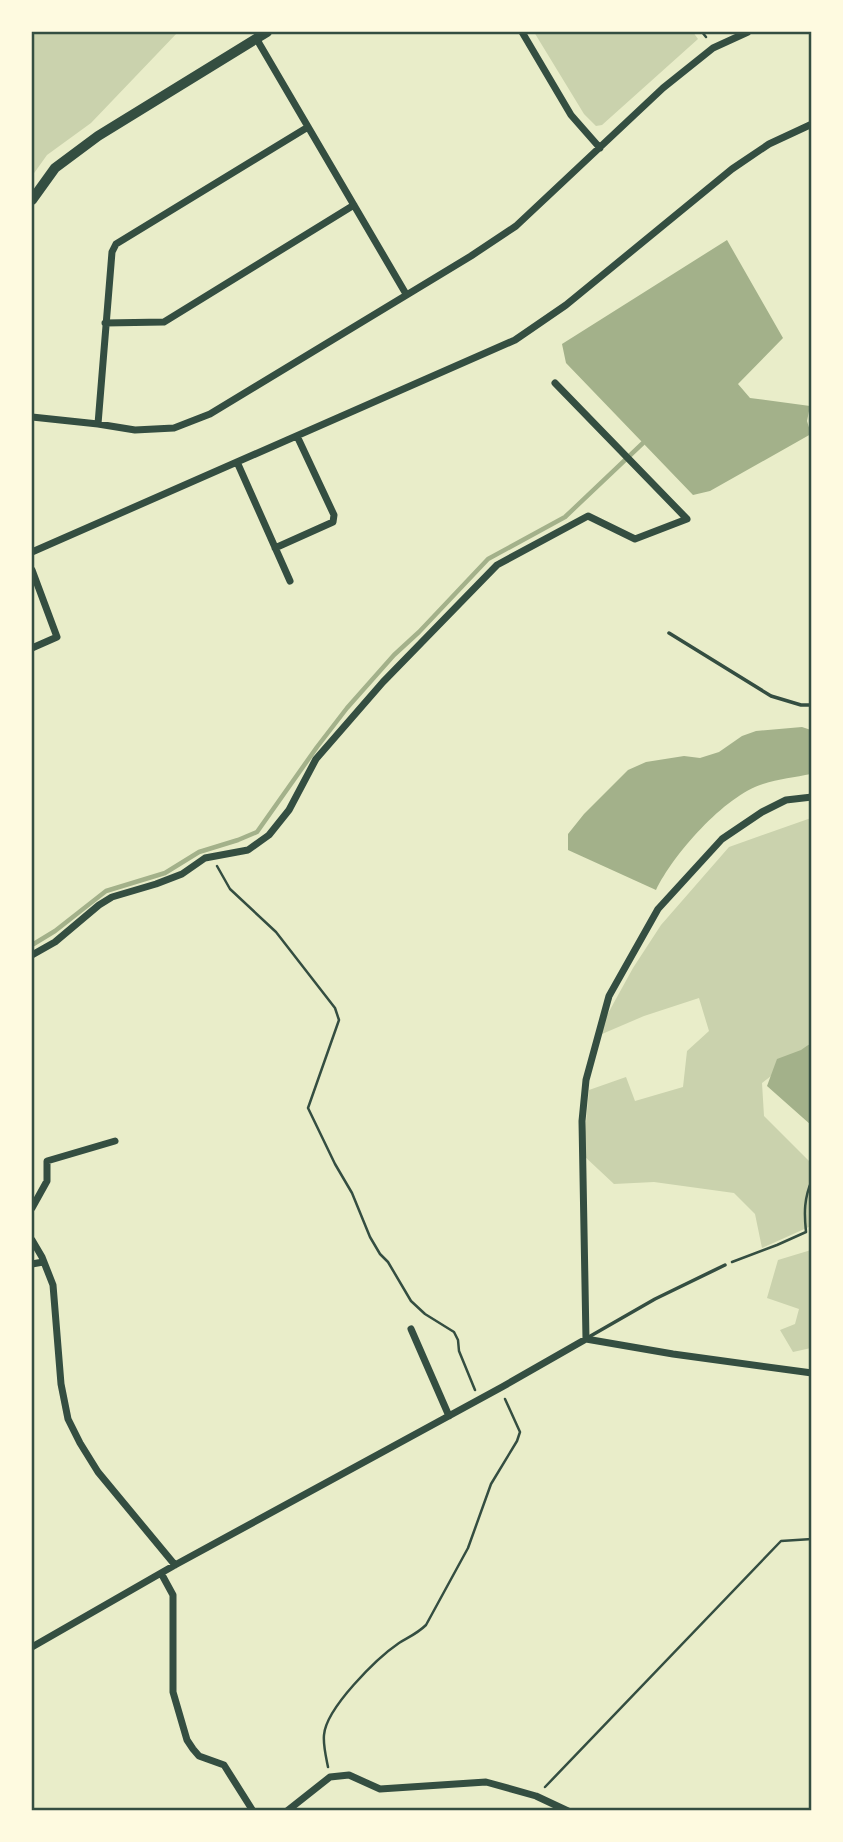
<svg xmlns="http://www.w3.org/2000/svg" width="843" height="1842" font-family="'Nunito Sans',sans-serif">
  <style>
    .green { fill: #cad2ad }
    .water { fill: #a3b18a }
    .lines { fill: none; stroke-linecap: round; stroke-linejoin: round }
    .stream { stroke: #a3b18a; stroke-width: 4.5 }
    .path { stroke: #344e41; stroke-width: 2.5 }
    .service { stroke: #344e41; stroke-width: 3.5 }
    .minor { stroke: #344e41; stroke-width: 7 }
    .tertiary { stroke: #344e41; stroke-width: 10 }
    .neatline { fill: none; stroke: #344e41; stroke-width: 2.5 }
  </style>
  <rect width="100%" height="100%" fill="#e9edc9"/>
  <path class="green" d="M32,32H178L91,123L47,155L32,176Z
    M534,32H693L698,39L602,125L596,126L584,114Z
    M811,818V1042L802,1052L762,1083L764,1116L811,1163V1226L762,1248L755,1214L734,1193L654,1182L614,1184L583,1155L589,1090L626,1077L635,1101L683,1087L687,1051L709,1031L699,998L644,1016L595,1037L633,968L661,925L729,847Z
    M811,1250V1348L793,1352L780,1330L795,1324L799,1309L767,1298L778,1260Z"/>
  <path class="water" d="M727,240L783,338L738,384L750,398L810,406L807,421L811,434L710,491L693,495L566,363L562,344Z
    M802,727L811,730V774C796,777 778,779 763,784C724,796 673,855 656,890L568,850V834L584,814L628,770L646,762L684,756L700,758L719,752L742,736L756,731Z
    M811,1043V1125L767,1086L777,1059L801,1050Z"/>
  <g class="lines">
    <path class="stream" d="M32,945L55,931L106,891L165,873L199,852L238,840L257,832L317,747L347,708L394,655L419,632L488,559L565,517L643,443"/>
    <path class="path" d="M702,32L706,37
      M217,866L230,889L276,932L335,1008L339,1020L308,1108L335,1164L352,1193L370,1237L380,1254L388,1262L411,1301L425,1314L454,1332L458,1340L459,1351L475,1390
      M732,1262L777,1245L806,1232C804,1213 804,1198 812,1180
      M328,1767C326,1757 323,1745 324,1735C326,1708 377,1658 399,1643C409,1637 418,1633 426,1625L468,1548L491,1484L517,1441L520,1432L505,1399
      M545,1787L781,1541L812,1539"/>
    <path class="service" d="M669,633L771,696L801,705H812
      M587,1338L655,1299L725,1265"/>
    <path class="minor" d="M522,32L571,115L600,148
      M256,38L406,294
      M105,323L164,322L354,205
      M32,417L98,424L135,430L174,428L210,414L471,256L516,226L663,88L713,48L748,32
      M98,424L112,252L116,244L308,127
      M237,462L290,581
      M275,548L333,522L334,515L297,436
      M32,552L515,340L566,305L732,169L769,144L812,124
      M32,570L57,637L32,648
      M32,955L55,942L99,905L112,897L156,884L182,874L205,858L248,850L269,835L289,810L316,759L383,682L497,565L588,516L635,539L687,519L555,383
      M32,1208L47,1181V1161L115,1141
      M32,1240L42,1257L53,1285L61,1384L68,1419L80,1443L98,1472L175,1565
      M32,1264L43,1262
      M411,1329L449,1416
      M586,1339L582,1121L586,1080L609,996L658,909L722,839L762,812L786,800L812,797
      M161,1573L173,1595V1692L187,1740L193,1749L199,1756L224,1765L253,1811
      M32,1647L175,1565L502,1387L586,1339L673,1354L812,1373
      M287,1811L330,1777L349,1775L380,1789L486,1782L536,1796L568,1811"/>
    <path class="tertiary" d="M32,200L55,168L98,136L267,32"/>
  </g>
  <rect width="843" height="1842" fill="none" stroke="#fefae0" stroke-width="66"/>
  <rect x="33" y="33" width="777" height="1776" class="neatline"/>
</svg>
